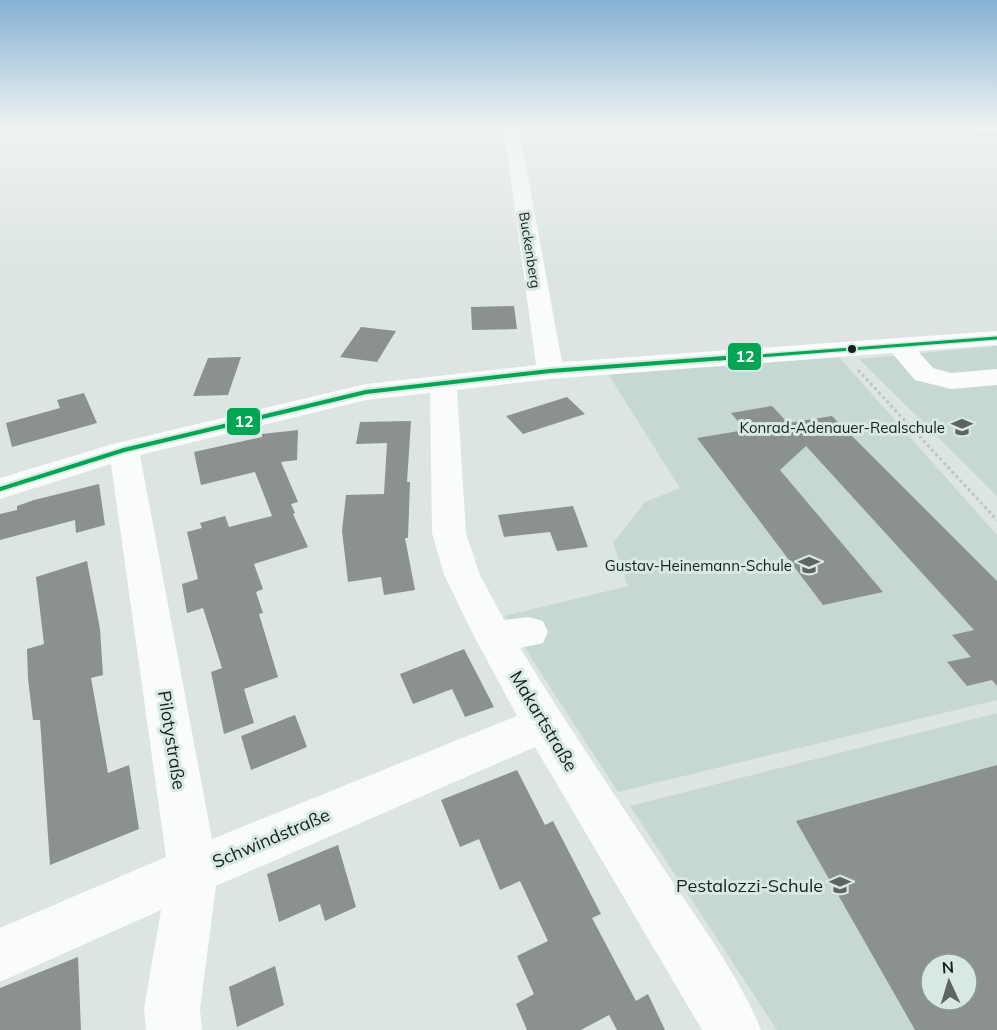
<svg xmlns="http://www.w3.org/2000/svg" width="997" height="1030" font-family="Mulish,sans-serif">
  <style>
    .built { fill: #c7d8d4; fill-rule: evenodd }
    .forest { fill: #bbc9ba }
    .building { fill: #8a9190; fill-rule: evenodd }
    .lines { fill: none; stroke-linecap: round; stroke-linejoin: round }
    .path-far1 { stroke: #c2c4c4; stroke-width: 2; stroke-dasharray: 1.5 1.5; stroke-linecap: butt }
    .path { stroke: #c2c4c4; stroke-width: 3; stroke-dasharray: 3 3; stroke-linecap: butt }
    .minor { fill: #fafbfb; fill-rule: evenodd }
    .bus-1-far1-casing { stroke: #d8e9e4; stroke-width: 6 }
    .bus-1-casing { stroke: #d8e9e4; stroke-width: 8 }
    .bus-1-far1 { stroke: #00a651; stroke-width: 3 }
    .bus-1 { stroke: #00a651; stroke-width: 4 }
    .bus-dot { fill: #191f1d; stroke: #d8e9e4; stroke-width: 2 }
    .labels { text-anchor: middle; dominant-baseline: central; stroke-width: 6; stroke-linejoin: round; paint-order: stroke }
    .far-street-label { font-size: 14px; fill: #191f1d; stroke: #d8e9e4 }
    .poi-label { font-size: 15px; fill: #191f1d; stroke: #d8e9e4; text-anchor: end }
    .near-street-label { font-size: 18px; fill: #191f1d; stroke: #d8e9e4 }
    .near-poi-label { font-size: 18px; fill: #191f1d; stroke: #d8e9e4; text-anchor: end }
    .line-badge { stroke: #d8e9e4; stroke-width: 2 }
    .badge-label { font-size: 16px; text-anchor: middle; font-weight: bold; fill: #fff }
  </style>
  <rect width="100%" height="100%" fill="#dce5e3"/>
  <path class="built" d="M997,346V496L859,359Z
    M839,357L997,535V700L618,792L504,616L628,586L613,543L645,502L680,488L608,374Z
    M997,713V1030H777L630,806ZM931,964H967V1000H931Z"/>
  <path class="forest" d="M890,129H997V137Z"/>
  <path class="building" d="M514,306L517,329L472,330L471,307Z
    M361,327L396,331L377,362L340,357Z
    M241,357L228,395L193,396L208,358Z
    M84,393L97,423L12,447L6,423L60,408L57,400Z
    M567,397L585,414L523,434L506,416Z
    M772,406L788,423L832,416L997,581V686L992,680L967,686L947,662L971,657L952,635L974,630L806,446L780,470L883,592L823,605L697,438L745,430L731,413Z
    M411,421L407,482H410L408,538H405L415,590L384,595L381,577L348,582L342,531L346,495L384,494L387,443L356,444L360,422Z
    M298,430L297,460L281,462L298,502L291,504L295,513L293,514L308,547L254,564L263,589L256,592L263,613L259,614L278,677L244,689L254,723L224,734L211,672L222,668L203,608L187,613L182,584L198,579L187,532L202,528L200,523L225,516L229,527L272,516L255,472L201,485L194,452L262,437V434Z
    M99,484L105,525L76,533L75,520L0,540V514L17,510V506L34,500Z
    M573,506L588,547L557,551L550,532L504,537L498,515Z
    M87,561L100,629L103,675L91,678L108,773L129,765L139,829L50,865L40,720H33L28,679L27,649L44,644L36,577Z
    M464,649L494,707L465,717L452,689L413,704L400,674Z
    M295,715L307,747L251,770L241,736Z
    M997,765V1030H915L796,821ZM931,964H967V1000H931Z
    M517,770L545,825L553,821L601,914L592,918L636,1001L648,994L665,1030H617L609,1015L581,1030H527L516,1004L534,994L517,956L548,941L520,881L500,890L479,839L460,847L441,800Z
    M338,845L356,907L325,921L320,904L279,922L267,874Z
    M78,957L81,1030H0V988Z
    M275,966L284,1005L237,1027L229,987Z"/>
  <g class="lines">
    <path class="path-far1" d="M0,129H3
      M919,129L997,136"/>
    <path class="path" d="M858,370L997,520"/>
    <path class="minor" d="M504,129H519L562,362L997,331V345L918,351L933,368L951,373L997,369V385L951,389L915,380L892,353L550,379L457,390L466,533L480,575L504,620L529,617L543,621L548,632L543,643L520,648C568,726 619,802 670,878C702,926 739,976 761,1030H702L535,747L216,886L200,1009L202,1030H146L144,1009L161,910L0,982V928L166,857L111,464L0,499V478L113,444L366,384L536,365ZM430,393L432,533L444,575L474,636L517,716L212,839L140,455L366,400Z"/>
    <defs>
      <path id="bus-1-far1" d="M718,359L997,338"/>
      <path id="bus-1" d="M0,489L124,450L366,392L550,371L738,357"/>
    </defs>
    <use href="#bus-1-far1" class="bus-1-far1-casing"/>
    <use href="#bus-1" class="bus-1-casing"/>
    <use href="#bus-1-far1" class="bus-1-far1"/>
    <use href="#bus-1" class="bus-1"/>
  </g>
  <linearGradient id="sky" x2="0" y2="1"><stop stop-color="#85b1d3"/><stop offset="0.47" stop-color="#eff3f2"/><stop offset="1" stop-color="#eff3f2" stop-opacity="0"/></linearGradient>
  <rect width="997" height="273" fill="url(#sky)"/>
  <defs>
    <symbol id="school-bare" viewBox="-9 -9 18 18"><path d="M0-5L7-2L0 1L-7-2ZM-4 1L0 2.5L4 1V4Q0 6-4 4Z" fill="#5d6462" stroke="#d8e9e4" stroke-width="2.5" paint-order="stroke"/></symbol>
  </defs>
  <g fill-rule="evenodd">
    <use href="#school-bare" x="947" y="412" width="30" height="30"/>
    <use href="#school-bare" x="794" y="550" width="30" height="30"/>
    <use href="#school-bare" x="825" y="870" width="30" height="30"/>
  </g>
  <circle class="bus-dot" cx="852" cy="349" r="5"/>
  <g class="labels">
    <g class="far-street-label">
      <text transform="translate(530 250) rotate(81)">Buckenberg</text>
    </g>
    <g class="poi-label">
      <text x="945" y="427">Konrad-Adenauer-Realschule</text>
      <text x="792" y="565">Gustav-Heinemann-Schule</text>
    </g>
    <g class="near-street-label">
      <text transform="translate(544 721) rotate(59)">Makartstraße</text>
      <text transform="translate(172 740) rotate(81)">Pilotystraße</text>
      <text transform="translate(271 838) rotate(-23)">Schwindstraße</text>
    </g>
    <g class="near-poi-label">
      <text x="823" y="885">Pestalozzi-Schule</text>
    </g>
  </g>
  <g class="line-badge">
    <rect x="727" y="342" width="35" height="29" rx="6" fill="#00a651"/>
    <rect x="226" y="407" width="35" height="29" rx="6" fill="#00a651"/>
  </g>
  <g class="badge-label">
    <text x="745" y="362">12</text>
    <text x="244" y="427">12</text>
  </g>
  <g transform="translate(949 982) rotate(356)"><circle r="28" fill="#d8e9e4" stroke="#8c9894" stroke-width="1.5"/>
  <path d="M0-4.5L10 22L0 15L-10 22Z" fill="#5d6462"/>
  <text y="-9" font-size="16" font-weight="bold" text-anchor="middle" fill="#191f1d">N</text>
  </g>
</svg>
